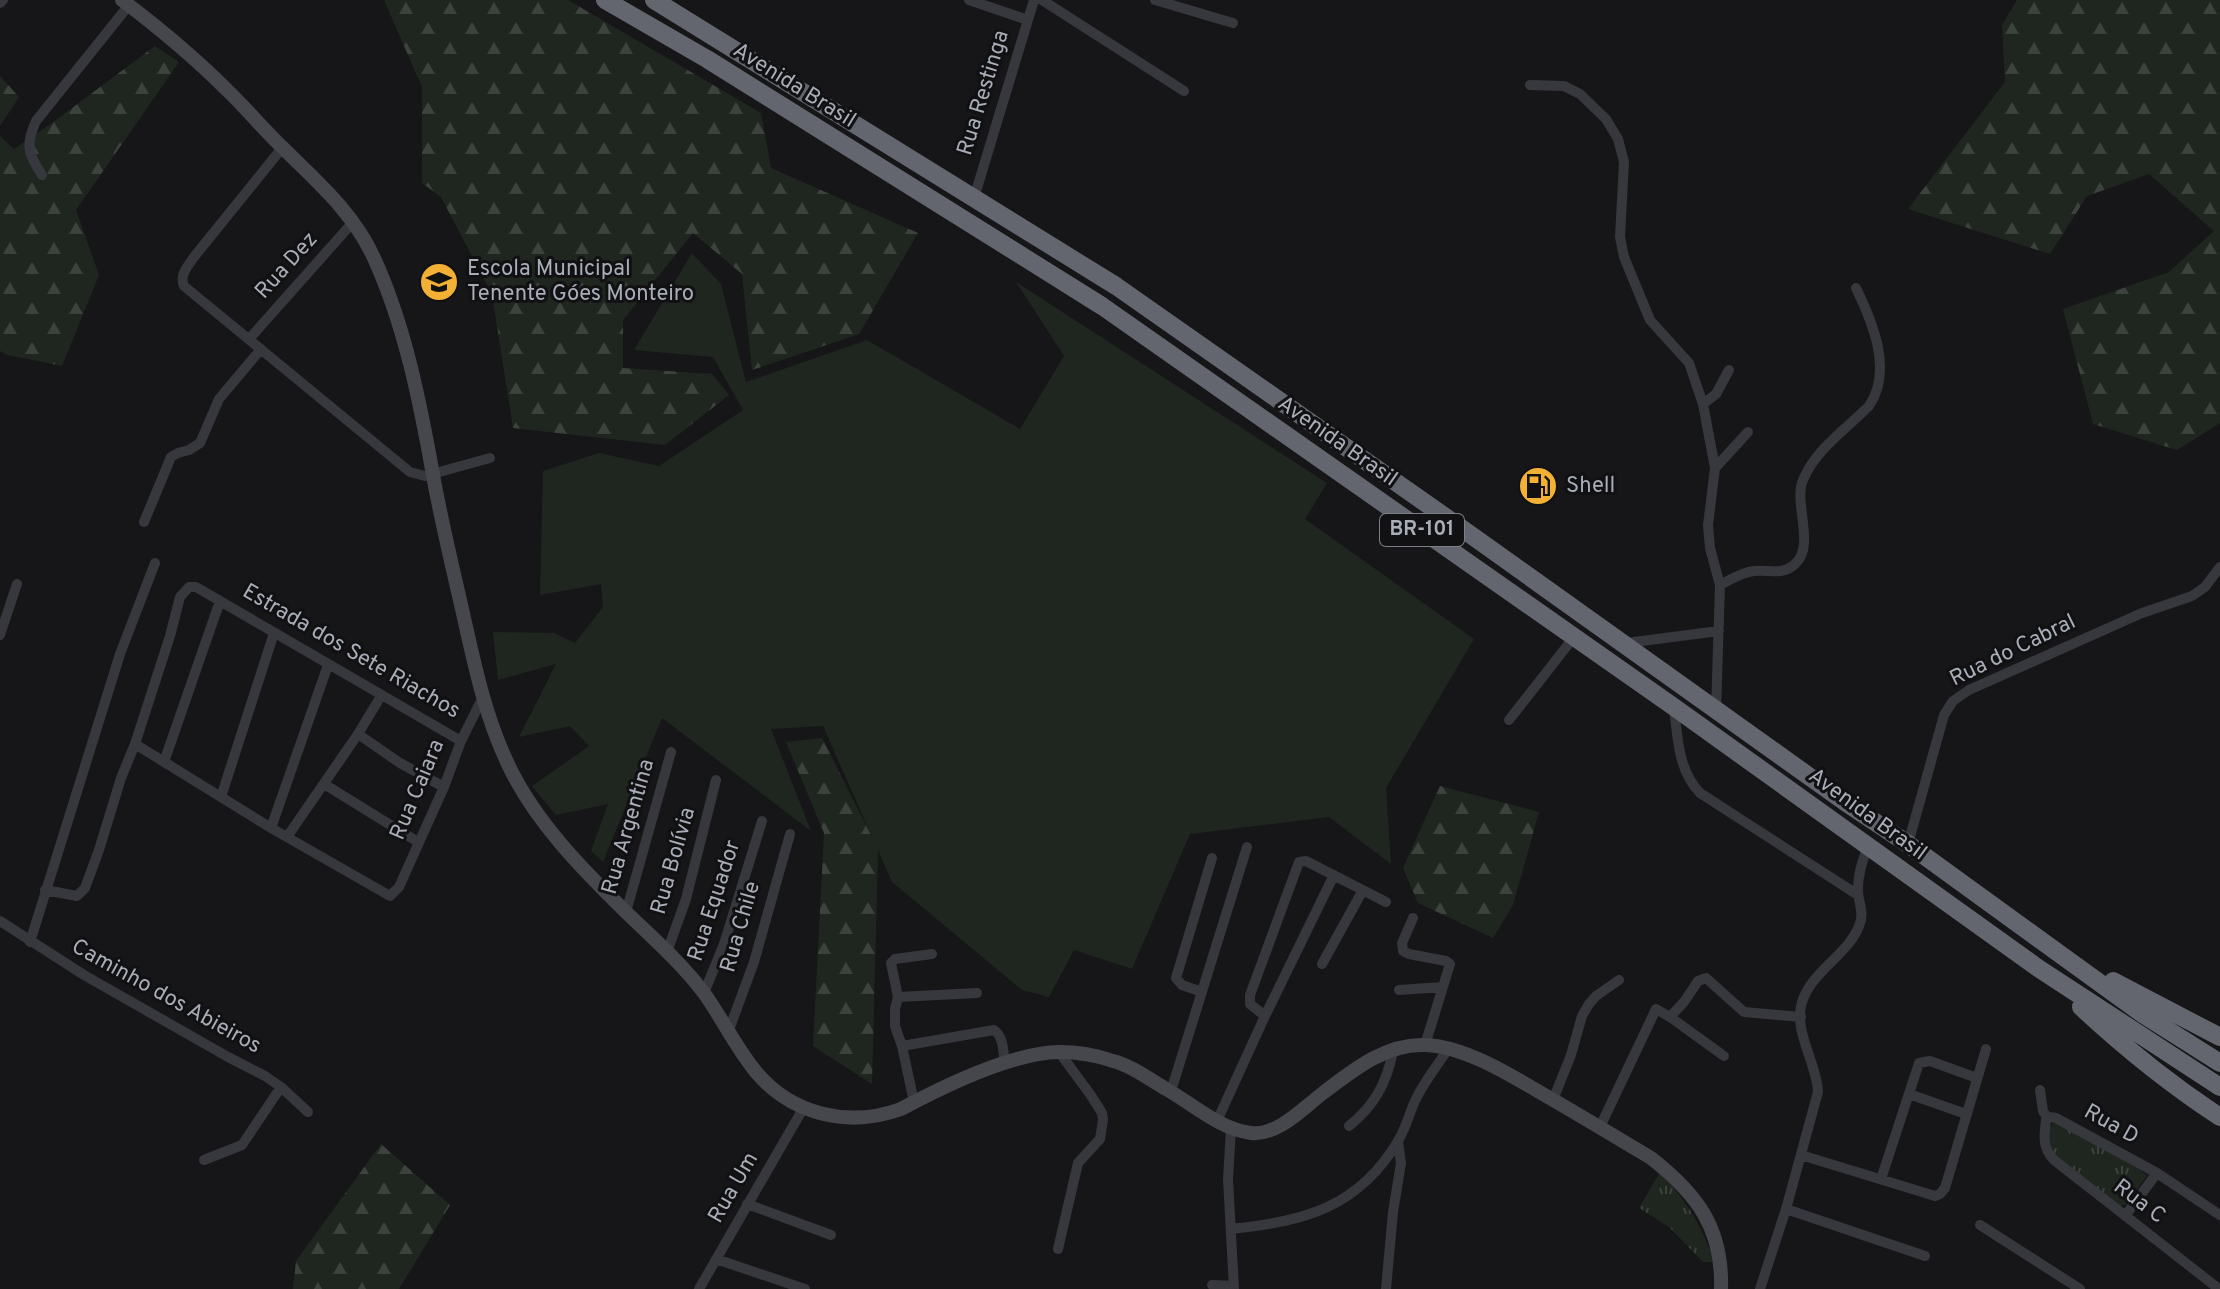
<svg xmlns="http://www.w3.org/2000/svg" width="2220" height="1289" font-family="Overpass,sans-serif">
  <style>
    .grass { fill: #1e261f }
    .forest { fill: url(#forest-firs) }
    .park { fill: url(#park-tufts) }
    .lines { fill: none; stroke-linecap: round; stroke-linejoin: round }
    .street { stroke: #37383d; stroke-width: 10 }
    .secondary { stroke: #45474d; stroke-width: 14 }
    .highway { stroke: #63666e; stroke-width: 18 }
    .labels { text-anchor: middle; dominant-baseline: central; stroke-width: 6; stroke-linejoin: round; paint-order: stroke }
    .shield { fill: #111113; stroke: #7b7e86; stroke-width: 2 }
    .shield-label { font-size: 20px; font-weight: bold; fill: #a8adb8 }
    .street-label { font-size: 22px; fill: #a8adb8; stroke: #111113 }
    .poi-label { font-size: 22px; fill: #a8adb8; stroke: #111113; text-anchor: start }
  </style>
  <defs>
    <pattern id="forest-firs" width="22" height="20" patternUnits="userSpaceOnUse" patternTransform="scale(2)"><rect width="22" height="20" fill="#1e261f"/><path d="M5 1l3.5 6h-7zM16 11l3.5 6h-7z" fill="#3c433d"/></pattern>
    <pattern id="park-tufts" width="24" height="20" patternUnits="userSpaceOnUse" patternTransform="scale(2)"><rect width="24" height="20" fill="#1e261f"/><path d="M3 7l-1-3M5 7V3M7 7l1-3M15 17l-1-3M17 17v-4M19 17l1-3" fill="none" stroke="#3c433d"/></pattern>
  </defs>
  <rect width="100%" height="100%" fill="#161618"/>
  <path class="grass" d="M692,253L721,284L746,382L867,340L1020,429L1064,356L1016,282L1327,483L1305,519L1474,639L1386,788L1391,864L1329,817L1190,834L1132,969L1074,950L1049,997L1022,990L892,882L823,726L771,729L811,831L662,718L603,862L591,851L608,804L556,815L532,786L589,746L570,726L519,737L556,664L498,680L493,632L554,633L575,643L603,607L601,584L540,595L543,471L599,453L659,466L743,410L713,357L634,350Z"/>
  <path class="forest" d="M384,0H568L761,113L771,168L918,233L859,334L752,370L742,274L693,233L623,320V368L712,374L729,395L665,445L513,428L492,294L441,197L422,183V87Z
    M2017,0H2220V423L2177,450L2093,424L2063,309L2169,272L2214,231L2149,174L2087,196L2050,254L1908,209L2005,82L2002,25Z
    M155,46L179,62L76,210L99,275L62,366L8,355L0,351V136L14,149L52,123Z
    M0,76L19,97L0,126Z
    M822,738L878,849L872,1084L813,1046L824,833L786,742Z
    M1440,786L1539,812L1513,905L1493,938L1418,903L1403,868Z
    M381,1144L450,1205L399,1289H293L296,1261Z"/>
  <path class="park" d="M2054,1122L2137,1167L2147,1176L2125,1205L2119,1206L2094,1188L2049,1149L2048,1129Z
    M1660,1172C1687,1202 1702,1225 1714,1262H1703L1669,1227L1639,1208Z"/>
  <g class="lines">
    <path class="street" d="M969,0L1028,20
      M1042,0L1184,91
      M1155,0L1233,23
      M0,3L3,0
      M1530,85L1564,86L1580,94L1606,119L1618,139L1624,162L1620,237L1624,257L1650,320L1689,363L1703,404L1715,468L1708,525L1710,548L1720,585L1716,710
      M282,148L194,257C188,266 179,275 184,286L410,472L425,476L490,458
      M42,175C28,154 25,145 36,121L129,5
      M974,198L1034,0
      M250,338L354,221
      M1703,404L1716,394L1729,370
      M1715,468L1748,432
      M144,522L171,457L178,453L189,450L200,443L219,399L261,349
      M1720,585C1730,580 1742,572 1754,571C1769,569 1782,576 1795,564C1816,546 1793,502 1803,480C1816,449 1846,429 1869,406C1893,371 1873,323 1856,288
      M0,635L17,584
      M1626,643L1719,631
      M1674,709C1678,739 1678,770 1700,793L1858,895
      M1509,720L1574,637
      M358,734L400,763L444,787
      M135,744L271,828L390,896L399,887L444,787L461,741L482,699
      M164,762L220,601
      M324,784L418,842
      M221,797L274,633
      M271,828L328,665
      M287,837L358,734L381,696
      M1908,844L1944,715L1953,701L1969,690L2142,613L2192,596L2205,587L2220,567
      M45,890L77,896L85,888L99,850L121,778L135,744L170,636L180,597L189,587H196L461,741
      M626,912L671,752
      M1413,918L1402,943L1403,951L1409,954L1446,961L1450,964L1425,1045
      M0,921L84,975L228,1057L265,1076L281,1087L308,1112
      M30,942L120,654L155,563
      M667,952L686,899L716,780
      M1322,964L1363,890
      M1399,990L1443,987
      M1202,992L1182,985L1176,978L1212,858
      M704,993L724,944L762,821
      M898,997L977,993
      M1265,1016L1250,1004V995L1299,862L1306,861L1386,902
      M1670,1017L1684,1002L1698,981L1706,978L1744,1012L1801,1017
      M729,1030L754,962L790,834
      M902,1046L994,1030C1004,1037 1003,1052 1005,1064
      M2040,1090L2043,1111L2047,1117
      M1171,1091L1247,847
      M1909,1094L1966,1114
      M1553,1100L1571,1055L1582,1016L1589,1004L1596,996L1619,980
      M914,1102L902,1046L895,1026V1009L898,997L891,963L895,959L932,954
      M1217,1121L1265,1016L1334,875
      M1349,1126C1374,1106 1387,1083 1393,1051
      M1600,1127L1656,1009L1670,1017L1724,1056
      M1231,1129L1228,1179L1234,1289
      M1801,1155L1935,1196L1940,1194L1945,1188L1986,1049
      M204,1160L242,1145L281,1087
      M1881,1179L1919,1063L1930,1061L1977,1078
      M747,1204L831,1235
      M1786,1209L1925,1256
      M2125,1216L2157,1173
      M1980,1225L2080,1289
      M1231,1229C1304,1222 1359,1207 1398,1141C1406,1128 1409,1114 1415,1101C1423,1083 1437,1066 1448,1049
      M1058,1249L1078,1163L1100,1139L1103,1120L1102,1113L1090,1094L1059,1052
      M716,1259L805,1289
      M1212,1285L1234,1286
      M699,1289L804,1107
      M1386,1289L1393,1212L1401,1163L1398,1142
      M1760,1289L1786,1209L1818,1092C1817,1063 1793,1032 1802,1002C1812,970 1851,953 1860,923C1864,913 1859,903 1858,893C1857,876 1863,860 1868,845
      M2219,1289L2054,1160C2042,1148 2044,1136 2046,1120L2049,1117L2056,1118L2157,1173L2220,1215"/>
    <path class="secondary" d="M122,0C159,28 194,57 227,90C246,108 263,129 282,147C317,182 353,212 374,258C405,326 420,402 433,475C441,520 452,565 462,609C474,662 484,713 507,762C534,821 583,870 629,915C655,940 682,964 704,993C722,1018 736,1048 756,1072C792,1115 849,1128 901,1109C942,1087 1012,1053 1059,1052C1077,1052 1096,1055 1113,1061C1132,1066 1149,1079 1166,1089C1193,1104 1219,1129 1251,1133C1278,1136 1303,1108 1323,1093C1352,1071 1386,1043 1425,1045C1463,1046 1509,1074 1541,1093C1578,1114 1614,1136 1651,1158C1697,1194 1723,1228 1721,1289"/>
    <path class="highway" d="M605,0L707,59L1102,306L1674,707L2038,968L2220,1087
      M654,0L1116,286L1464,530L1845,802L1908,844L2144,1015L2220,1063
      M2113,981L2220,1037
      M2081,1007C2124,1047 2171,1085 2220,1117"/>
  </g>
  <defs>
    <symbol id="school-disc" viewBox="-11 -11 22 22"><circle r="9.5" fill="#f2b134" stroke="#111113"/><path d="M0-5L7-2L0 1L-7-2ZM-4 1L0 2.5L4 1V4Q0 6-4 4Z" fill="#111"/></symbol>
    <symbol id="fuel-disc" viewBox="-11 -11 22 22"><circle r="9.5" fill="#f2b134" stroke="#111113"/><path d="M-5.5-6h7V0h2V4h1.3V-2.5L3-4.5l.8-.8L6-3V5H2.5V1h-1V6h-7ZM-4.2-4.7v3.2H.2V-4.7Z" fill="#111"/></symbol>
  </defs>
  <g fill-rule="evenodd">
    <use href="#school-disc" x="417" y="260" width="44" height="44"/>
    <use href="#fuel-disc" x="1516" y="464" width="44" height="44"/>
  </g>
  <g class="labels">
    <rect class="shield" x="1380" y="514" width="84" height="32" rx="6"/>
    <g class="shield-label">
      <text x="1422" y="530">BR-101</text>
    </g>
    <g class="street-label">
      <text transform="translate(794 86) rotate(32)">Avenida Brasil</text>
      <text transform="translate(984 93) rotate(-73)">Rua Restinga</text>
      <text transform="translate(287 266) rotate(-48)">Rua Dez</text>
      <text transform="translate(1337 442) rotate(35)">Avenida Brasil</text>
      <text transform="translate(2013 651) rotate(-26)">Rua do Cabral</text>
      <text transform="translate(351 652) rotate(30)">Estrada dos Sete Riachos</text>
      <text transform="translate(418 790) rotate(-67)">Rua Caiara</text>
      <text transform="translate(1867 815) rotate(36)">Avenida Brasil</text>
      <text transform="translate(629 827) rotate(-74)">Rua Argentina</text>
      <text transform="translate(674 861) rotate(-74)">Rua Bolívia</text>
      <text transform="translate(715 901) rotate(-72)">Rua Equador</text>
      <text transform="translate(741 927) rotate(-74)">Rua Chile</text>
      <text transform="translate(166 997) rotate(29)">Caminho dos Abieiros</text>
      <text transform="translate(2111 1125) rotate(29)">Rua D</text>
      <text transform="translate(734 1188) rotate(-60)">Rua Um</text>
      <text transform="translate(2139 1202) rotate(37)">Rua C</text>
    </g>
    <g class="poi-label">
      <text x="467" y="269">Escola Municipal<tspan x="467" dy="25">Tenente Góes Monteiro</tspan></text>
      <text x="1566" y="486">Shell</text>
    </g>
  </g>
</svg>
